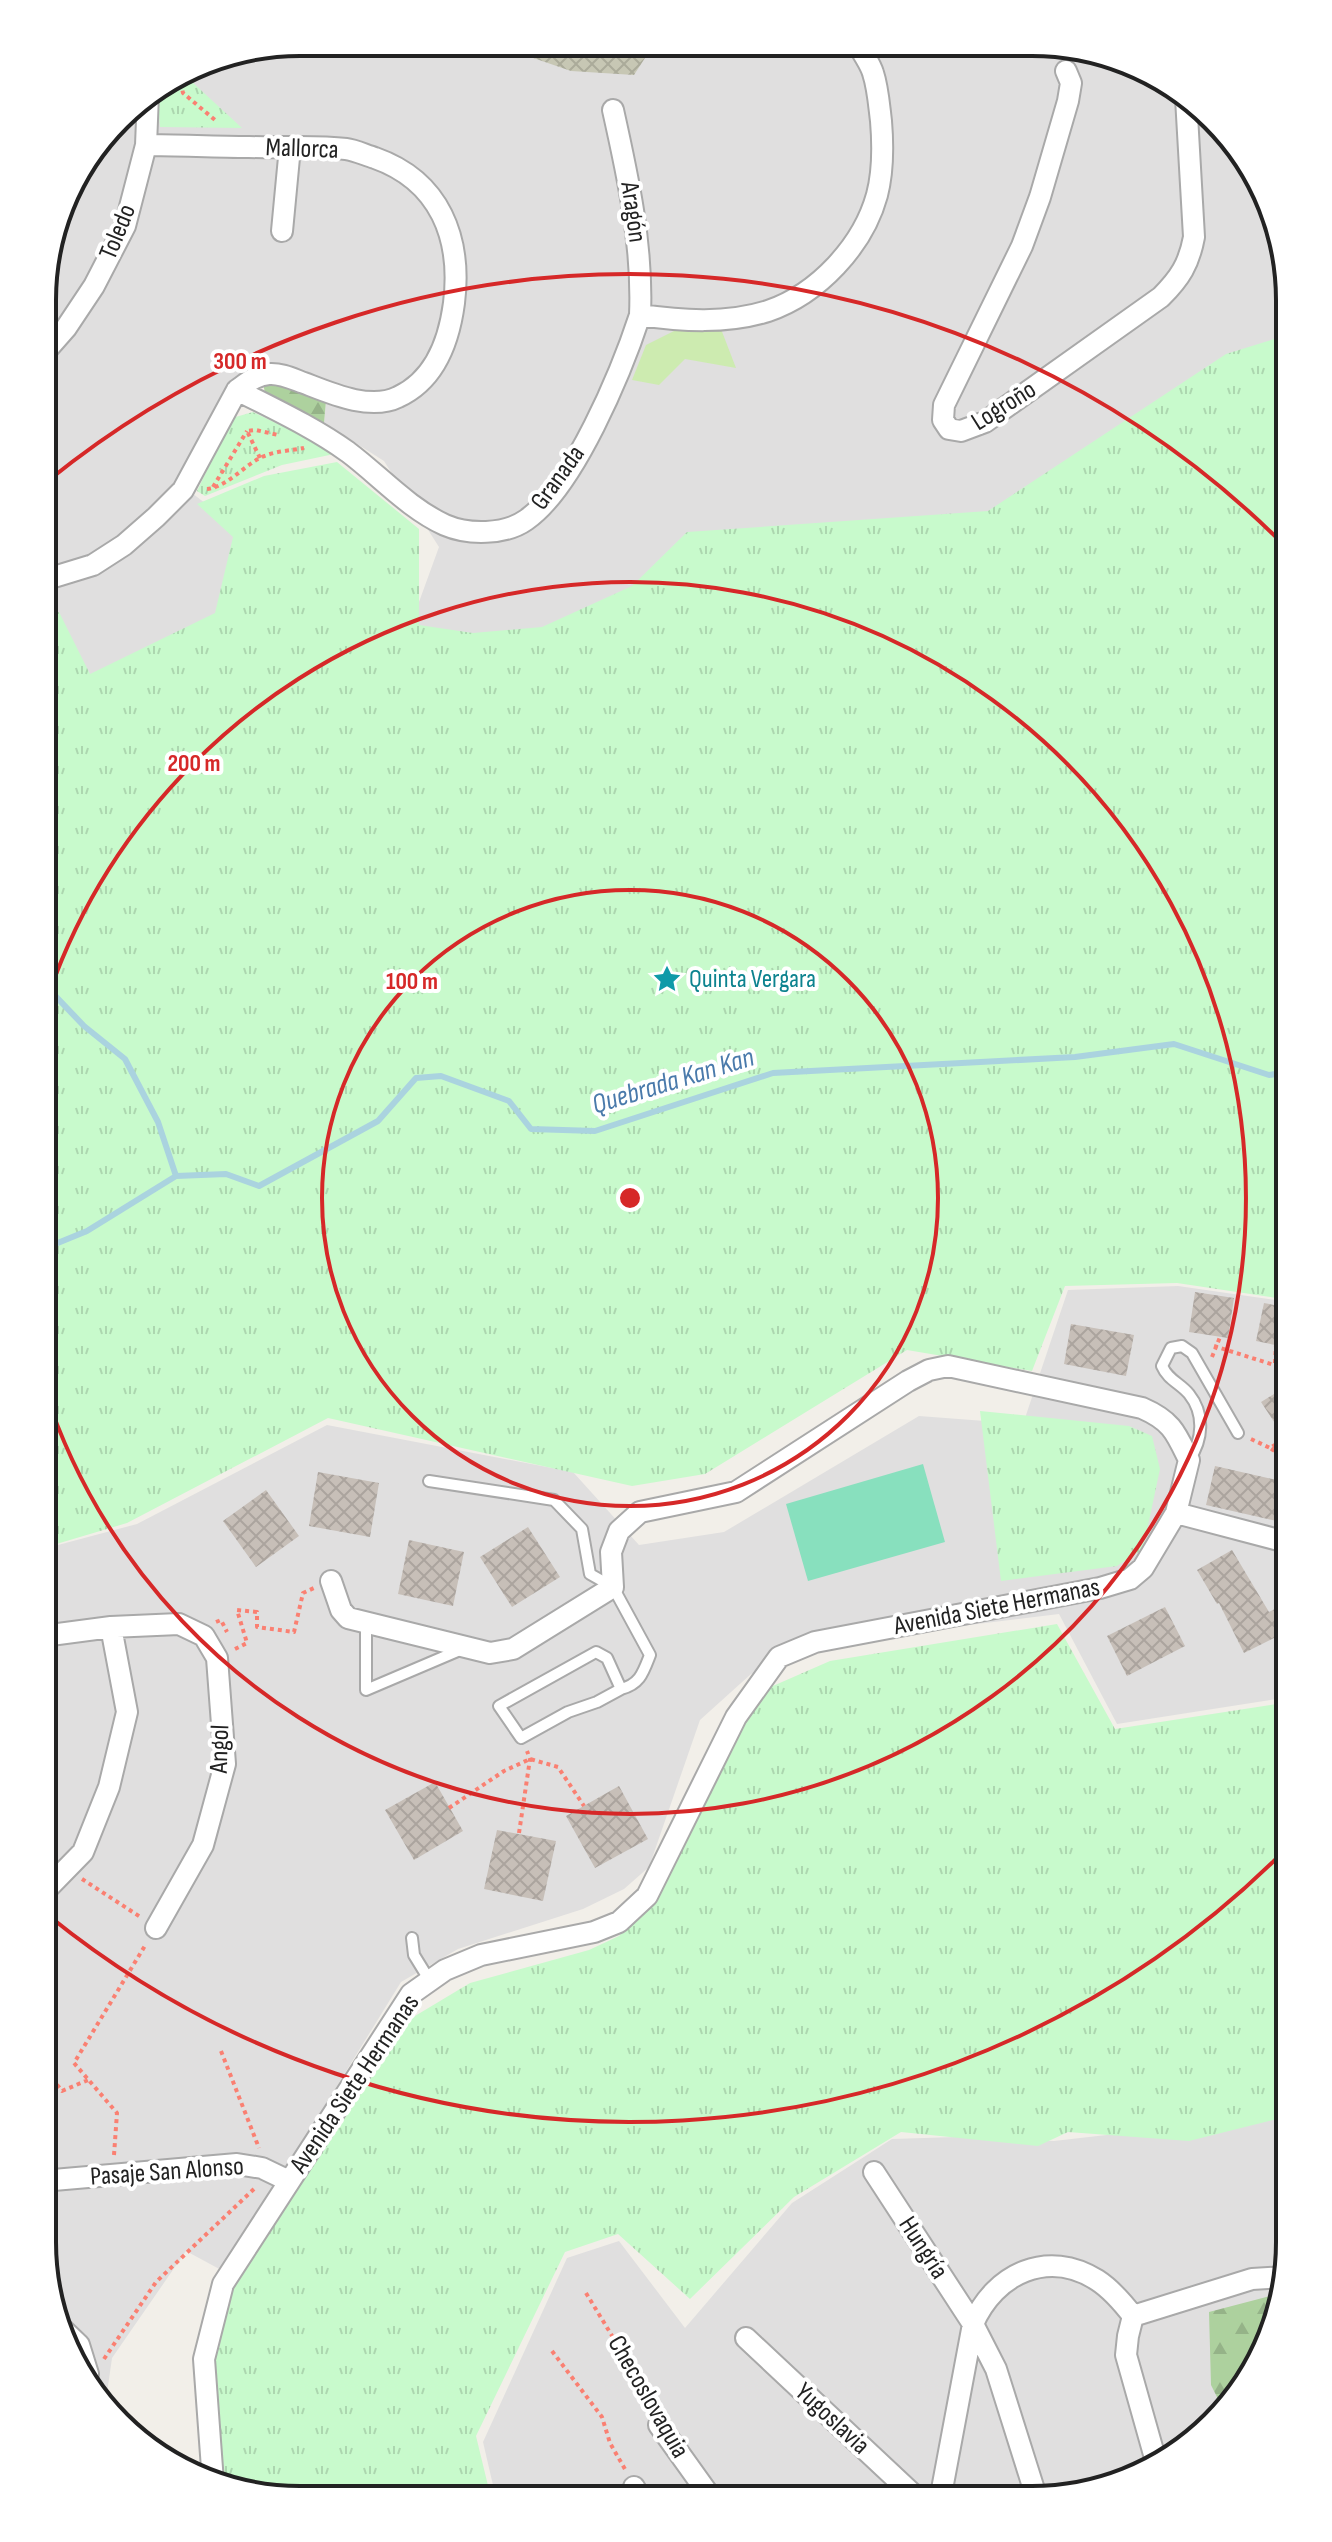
<svg xmlns="http://www.w3.org/2000/svg" width="1332" height="2542" font-family="'Sofia Sans Condensed',sans-serif">
  <style>
    .residential { fill: #e0dfdf }
    .construction { fill: url(#construction-cross-hatch) }
    .grass { fill: #cdebb0 }
    .forest { fill: url(#forest-firs) }
    .park { fill: url(#park-tufts) }
    .pitch { fill: #88e0be }
    .lines { fill: none; stroke-linecap: round; stroke-linejoin: round }
    .stream { stroke: #aad3df; stroke-width: 6 }
    .building { fill: url(#building-cross-hatch) }
    .service-casing { stroke: #a9a9a9; stroke-width: 14 }
    .minor-casing { stroke: #a9a9a9; stroke-width: 24 }
    .path { stroke: #fa8072; stroke-width: 4; stroke-dasharray: 4 4; stroke-linecap: butt }
    .service { stroke: #fff; stroke-width: 10 }
    .minor { stroke: #fff; stroke-width: 20 }
    .ring { fill: none; stroke: #d62828; stroke-width: 4 }
    .labels { text-anchor: middle; dominant-baseline: central; stroke-width: 8; stroke-linejoin: round; paint-order: stroke }
    .street-label { font-size: 26px; fill: #222; stroke: #fff }
    .culture-label { font-size: 26px; fill: #0d838f; stroke: #fff; text-anchor: start }
    .water-label { font-size: 28px; font-style: italic; fill: #4a7aab; stroke: #fff }
    .rim { fill: none; stroke: #222; stroke-width: 4 }
    .centre { fill: #d62828; stroke: #fff; stroke-width: 4 }
    .ring-label { font-size: 24px; text-anchor: middle; font-weight: bold; fill: #d62828; stroke: #fff; stroke-width: 8; stroke-linejoin: round; paint-order: stroke }
  </style>
  <defs>
    <pattern id="construction-cross-hatch" width="8" height="8" patternUnits="userSpaceOnUse" patternTransform="scale(2)"><rect width="8" height="8" fill="#c7c7b4"/><path d="M0 0l8 8M0 8l8-8" fill="none" stroke="#abab9a"/></pattern>
    <pattern id="forest-firs" width="22" height="20" patternUnits="userSpaceOnUse" patternTransform="scale(2)"><rect width="22" height="20" fill="#add19e"/><path d="M5 1l3.5 6h-7zM16 11l3.5 6h-7z" fill="#95b388"/></pattern>
    <pattern id="park-tufts" width="24" height="20" patternUnits="userSpaceOnUse" patternTransform="scale(2)"><rect width="24" height="20" fill="#c8facc"/><path d="M3 7l-1-3M5 7V3M7 7l1-3M15 17l-1-3M17 17v-4M19 17l1-3" fill="none" stroke="#acd6af"/></pattern>
    <pattern id="building-cross-hatch" width="8" height="8" patternUnits="userSpaceOnUse" patternTransform="scale(2)"><rect width="8" height="8" fill="#c7bfb8"/><path d="M0 0l8 8M0 8l8-8" fill="none" stroke="#aba49e"/></pattern>
  </defs>
  <rect width="100%" height="100%" fill="#f2efe9"/>
  <path class="residential" d="M300,42L1082,47L1202,106L1276,218L1290,300V346L992,522L638,596L545,638L407,635L439,547L384,461L324,423L328,380L266,364L244,373L188,490L245,534L208,637L84,688L44,625V267L69,185L130,106L202,61Z
    M1178,1286L1290,1302V1697L1117,1724L1059,1614L823,1643L751,1674L700,1720L649,1867L624,1889L583,1909L458,1949L401,1982L223,2271L186,2251L112,2358L106,2400L56,2324L42,2242L43,1549L137,1524L327,1425L573,1472L639,1545L724,1532L919,1416L1023,1424L1068,1290Z
    M1289,2114V2259L1271,2340L1236,2399L1176,2456L1114,2486L1032,2500L496,2498L483,2442L567,2258L619,2241L685,2328L792,2203L892,2139L956,2137L1054,2141Z"/>
  <path class="construction" d="M322,42L654,44L634,75L571,71L499,46L375,45L324,52Z"/>
  <path class="grass" d="M721,329L736,368L685,359L659,385L632,380L646,345L676,330Z"/>
  <path class="forest" d="M269,382L326,401L324,423L265,393L263,383Z
    M1281,2293C1272,2336 1257,2380 1224,2411L1211,2385L1209,2312Z"/>
  <path class="park" d="M189,69L191,81L242,128L160,127L157,89Z
    M1290,334V1300L1177,1283L1065,1286L1032,1371L907,1350L705,1474L632,1486L328,1418L127,1523L43,1548L44,614L59,612L90,674L215,613L233,537L197,504L264,476L337,462L419,529V625L473,633L542,627L632,586L687,532L988,511L1226,354Z
    M253,412L339,453L282,465L205,496L197,491L232,418Z
    M980,1411L1129,1426L1152,1436L1160,1469L1143,1549L1117,1566L1001,1581Z
    M1057,1624L1115,1729L1290,1702L1289,2063H1280L1289,2116L1189,2141L1068,2132L1038,2146L901,2132L794,2197L690,2299L618,2234L565,2252L476,2436L491,2498H266L219,2484L211,2358L229,2292L405,2022L470,1983L589,1950L619,1936L647,1903L759,1692L830,1661Z"/>
  <path class="pitch" d="M923,1464L945,1542L808,1581L786,1504Z"/>
  <g class="lines">
    <path class="stream" d="M43,983L84,1026L125,1059L158,1122L176,1176
      M43,1249L87,1231L176,1176L226,1174L259,1186L378,1121L416,1078L441,1076L509,1101L531,1129L595,1131L773,1073L1075,1057L1174,1044L1269,1075L1290,1072"/>
  </g>
  <path class="building" d="M1195,1292L1234,1298L1228,1338L1189,1332Z
    M1264,1303L1290,1308V1348L1256,1341Z
    M1071,1324L1134,1335L1126,1376L1064,1364Z
    M1290,1384V1446L1261,1402Z
    M1215,1466L1290,1483V1524L1206,1505Z
    M318,1472L379,1483L370,1537L309,1526Z
    M266,1490L299,1536L256,1567L223,1521Z
    M528,1527L560,1577L512,1607L480,1557Z
    M409,1540L464,1552L453,1606L398,1594Z
    M1232,1550L1269,1612L1290,1601V1630L1244,1653L1219,1603L1217,1604L1197,1570Z
    M1165,1607L1185,1646L1127,1676L1107,1636Z
    M435,1782L463,1831L414,1860L385,1810Z
    M619,1786L648,1839L595,1868L566,1816Z
    M497,1830L556,1841L543,1901L484,1889Z"/>
  <g class="lines">
    <defs>
      <path id="service" d="M1189,1460C1203,1440 1205,1414 1189,1394C1180,1383 1168,1380 1162,1366L1171,1348L1182,1346L1192,1353L1238,1433
        M429,1481L554,1500L582,1529L590,1574L613,1587L650,1655C643,1673 640,1684 621,1689
        M366,1623V1690L460,1650
        M596,1652L607,1658L621,1689L597,1702L568,1712L521,1738L499,1706Z
        M412,1938L414,1955L430,1981"/>
      <path id="minor" d="M1066,71L1071,83L1068,101L1040,197L1022,246L944,405L943,420L949,429L961,431L985,422L1161,297C1180,278 1189,264 1194,237L1186,98
        M613,110C628,177 643,246 640,315
        M146,145C180,145 214,147 249,147C281,148 314,145 346,149C355,150 365,155 375,158C440,181 462,238 454,303C449,341 435,380 398,397C370,411 330,393 304,383C293,379 281,373 269,374C256,375 247,383 237,390
        M282,231L290,147
        M44,353L66,328L94,286L125,226L146,145L148,95
        M44,580L93,565L124,545L156,517L183,490L237,390C274,409 313,427 348,452C380,476 408,508 445,525C468,535 505,535 526,520C574,487 622,370 640,315C682,321 727,324 768,311C818,294 863,246 877,195C883,172 883,145 881,121C879,105 878,88 873,73C870,63 863,55 859,45
        M1176,1513L1290,1543
        M43,1636L111,1627L179,1624L204,1636L217,1658L225,1764L203,1845L156,1928
        M42,1894L83,1852L109,1787L127,1712L111,1627
        M874,2172L973,2324L996,2369L1037,2499
        M42,2181L237,2164L262,2168L289,2181
        M1133,2316L1252,2279L1285,2277
        M1133,2316L1128,2336L1126,2355L1157,2465
        M55,2322L79,2345L88,2374
        M746,2338L919,2500
        M659,2425L712,2499
        M213,2482L204,2359L223,2284L411,1994L445,1970L481,1955L594,1932L619,1922L647,1896L736,1717L779,1657L815,1642L1100,1588L1130,1579L1143,1568L1176,1513L1189,1460C1176,1433 1172,1421 1142,1408L948,1366L929,1370L908,1381L736,1492L640,1512L619,1531L611,1552L613,1587L513,1649L490,1653L348,1618L341,1610L331,1581
        M634,2487L641,2499
        M940,2500L973,2324C995,2273 1048,2249 1097,2280C1111,2289 1123,2303 1133,2316"/>
    </defs>
    <use href="#service" class="service-casing"/>
    <use href="#minor" class="minor-casing"/>
    <path class="path" d="M179,75L183,93L215,120
      M260,458L247,431L256,430L278,435
      M213,487L247,431
      M207,489C226,487 242,468 258,459C272,451 289,451 304,448
      M1214,1346L1290,1370
      M1212,1357L1220,1337
      M1275,1363L1276,1345
      M1251,1439L1270,1448
      M1290,1451L1276,1452L1270,1448L1290,1436
      M216,1622L221,1620L227,1632
      M235,1649L247,1643L237,1610L257,1612V1627L294,1632L303,1593L314,1588
      M449,1808L504,1771L530,1759L558,1767L584,1806
      M519,1833L530,1759L527,1751
      M82,1879L142,1918
      M221,2051L259,2148
      M42,2066L62,2091L88,2080
      M114,2155L117,2113L74,2063L146,1944
      M586,2293L656,2408
      M552,2351L602,2417L610,2443L626,2471
      M104,2359L156,2282L256,2187"/>
    <use href="#service" class="service"/>
    <use href="#minor" class="minor"/>
  </g>
  <g class="ring">
    <circle cx="630" cy="1198" r="308"/>
    <path d="M44 1008A616 616 0 1 1 44 1388"/>
    <path d="M1289 1846A924 924 0 0 1 49 1916M49 480A924 924 0 0 1 1289 550"/>
  </g>
  <defs>
    <symbol id="sight-bare" viewBox="-9 -9 18 18"><path d="M0-6L1.8-2.2L6-1.7L2.9 1.2L3.7 5.4L0 3.3L-3.7 5.4L-2.9 1.2L-6-1.7L-1.8-2.2Z" fill="#0f9aa8" stroke="#fff" stroke-width="2.5" paint-order="stroke"/></symbol>
  </defs>
  <g fill-rule="evenodd">
    <use href="#sight-bare" x="647" y="959" width="40" height="40"/>
  </g>
  <g class="labels">
    <g class="street-label">
      <text transform="translate(302 149) rotate(2)">Mallorca</text>
      <text transform="translate(633 212) rotate(82)">Aragón</text>
      <text transform="translate(118 232) rotate(-68)">Toledo</text>
      <text transform="translate(1004 406) rotate(-32)">Logroño</text>
      <text transform="translate(558 478) rotate(-54)">Granada</text>
      <text transform="translate(997 1607) rotate(-11)">Avenida Siete Hermanas</text>
      <text transform="translate(220 1749) rotate(-88)">Angol</text>
      <text transform="translate(355 2084) rotate(-56)">Avenida Siete Hermanas</text>
      <text transform="translate(167 2172) rotate(-4)">Pasaje San Alonso</text>
      <text transform="translate(923 2248) rotate(57)">Hungría</text>
      <text transform="translate(648 2397) rotate(60)">Checoslovaquia</text>
      <text transform="translate(832 2419) rotate(43)">Yugoslavia</text>
    </g>
    <g class="culture-label">
      <text x="689" y="979">Quinta Vergara</text>
    </g>
    <g class="water-label">
      <text transform="translate(673 1081) rotate(-17)">Quebrada Kan Kan</text>
    </g>
  </g>
  <path d="M0 0H1332V2542H0ZM300 56H1032A244 244 0 0 1 1276 300V2242A244 244 0 0 1 1032 2486H300A244 244 0 0 1 56 2242V300A244 244 0 0 1 300 56Z" fill="#fff" fill-rule="evenodd"/>
  <path class="rim" d="M300 56H1032A244 244 0 0 1 1276 300V2242A244 244 0 0 1 1032 2486H300A244 244 0 0 1 56 2242V300A244 244 0 0 1 300 56Z"/>
  <circle cx="630" cy="1198" r="12" class="centre"/>
  <g class="ring-label">
    <text x="240" y="369">300 m</text>
    <text x="194" y="771">200 m</text>
    <text x="412" y="989">100 m</text>
  </g>
</svg>
